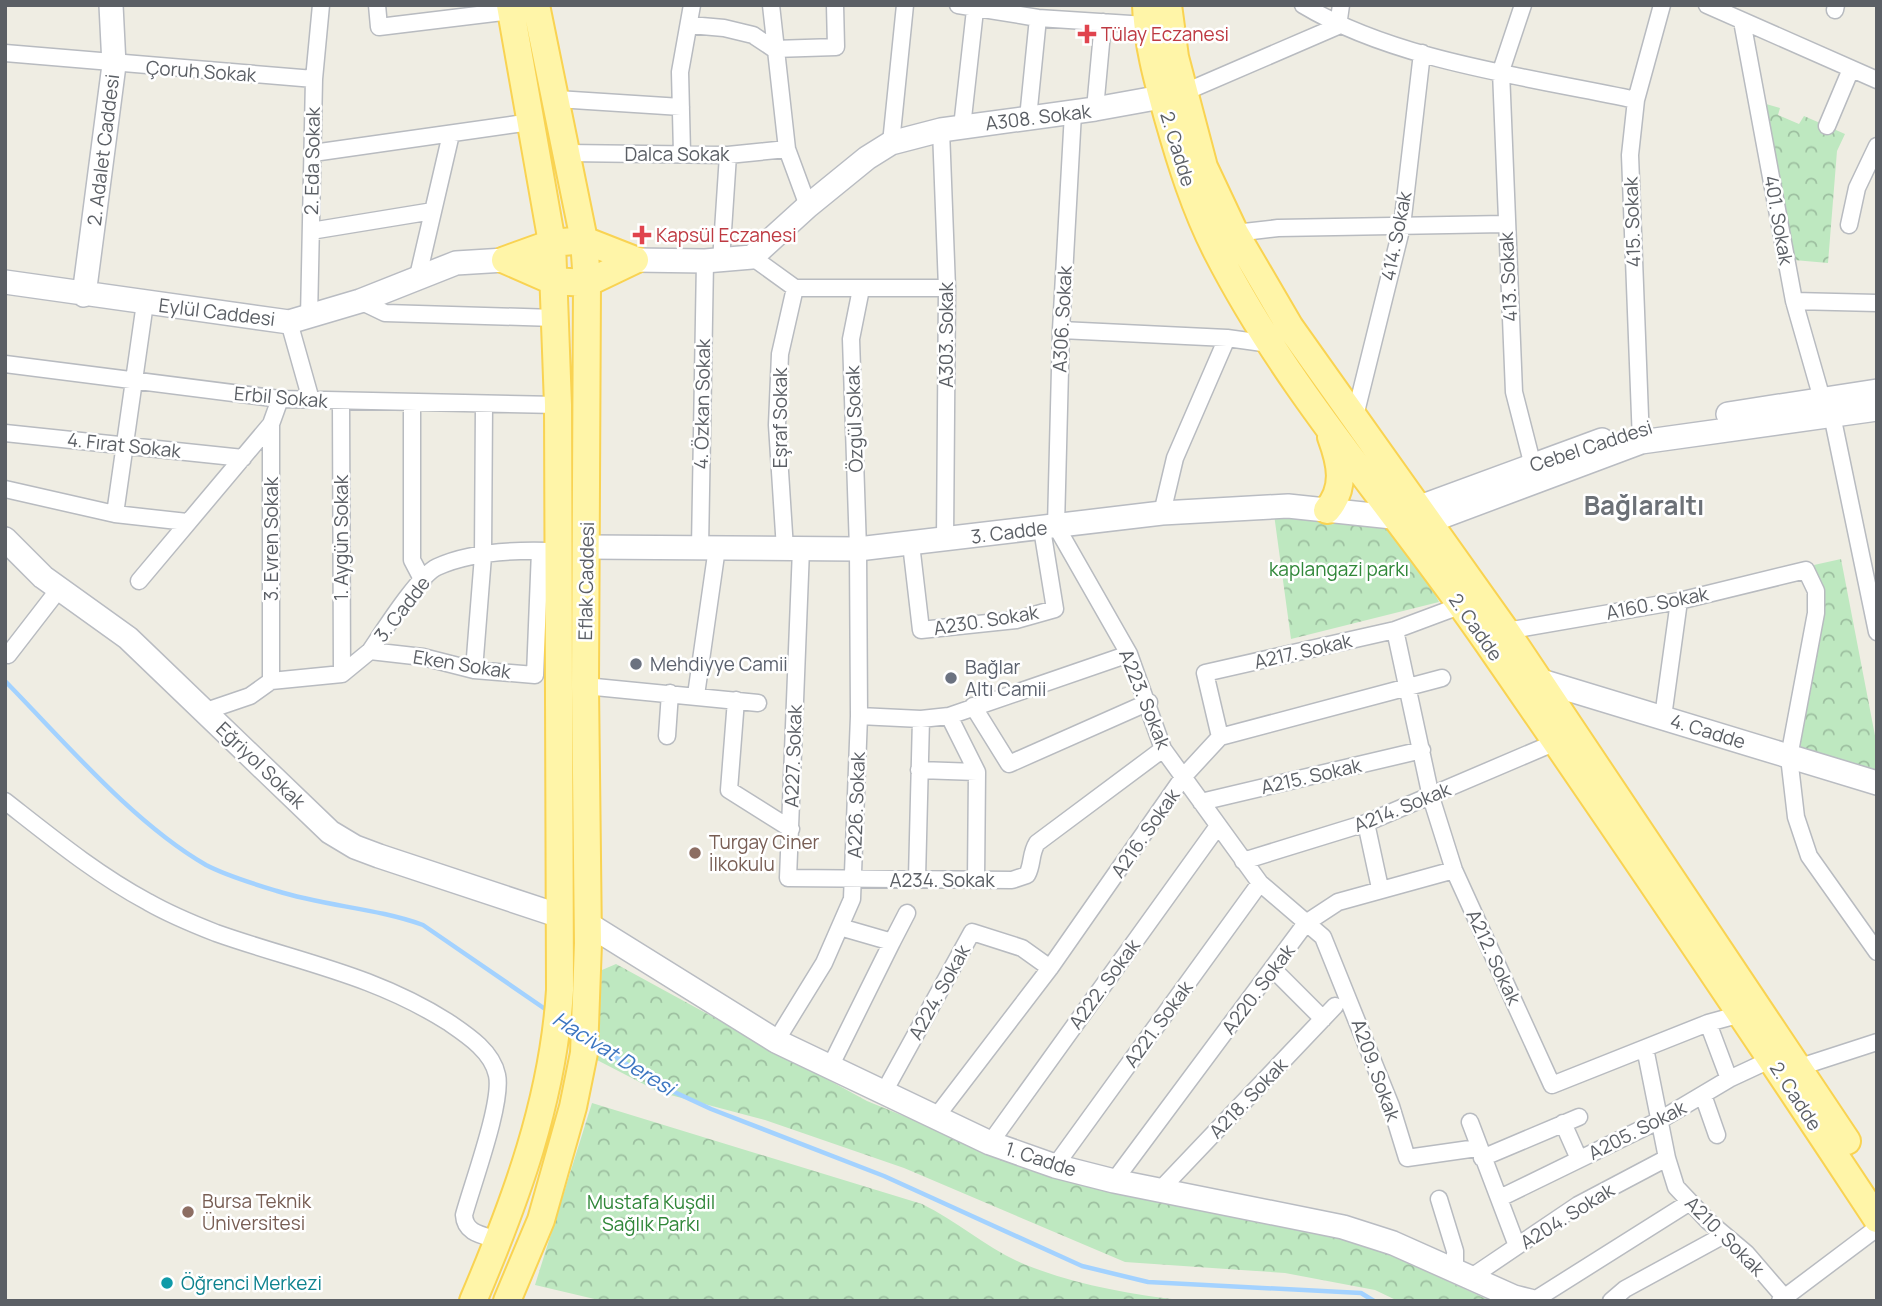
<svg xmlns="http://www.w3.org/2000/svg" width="1882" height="1306" font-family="Manrope,sans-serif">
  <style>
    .park { fill: url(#park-crowns) }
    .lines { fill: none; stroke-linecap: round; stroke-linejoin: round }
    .stream { stroke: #a3d2ff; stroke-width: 4.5 }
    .minor-casing { stroke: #b8bbc0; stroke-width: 19 }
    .secondary-casing { stroke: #b9bcc2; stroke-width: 26 }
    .primary-casing { stroke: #f9d352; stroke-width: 30 }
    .minor { stroke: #fff; stroke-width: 16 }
    .secondary { stroke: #fff; stroke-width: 23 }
    .primary { stroke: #fff5a8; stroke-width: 26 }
    .health-dot { fill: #e0444e; stroke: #fff; stroke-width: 2.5 }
    .worship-dot { fill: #6b7280; stroke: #fff; stroke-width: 2.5 }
    .education-dot { fill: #8d6e63; stroke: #fff; stroke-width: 2.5 }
    .culture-dot { fill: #0f9aa8; stroke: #fff; stroke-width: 2.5 }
    .labels { text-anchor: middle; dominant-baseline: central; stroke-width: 5; stroke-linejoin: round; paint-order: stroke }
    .health-label { font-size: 19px; fill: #be3a42; stroke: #fff; text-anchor: start }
    .street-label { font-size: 19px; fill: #5b5f65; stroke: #fff }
    .park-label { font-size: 19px; fill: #308739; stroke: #fff }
    .worship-label { font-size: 19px; fill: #5b616d; stroke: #fff; text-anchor: start }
    .education-label { font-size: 19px; fill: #785e54; stroke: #fff; text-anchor: start }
    .culture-label { font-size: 19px; fill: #0d838f; stroke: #fff; text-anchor: start }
    .water-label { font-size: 21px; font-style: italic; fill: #3d76c1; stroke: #fff }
    .district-label { font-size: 26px; font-weight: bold; fill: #6c7177; stroke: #fff }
  </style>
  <defs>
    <pattern id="park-crowns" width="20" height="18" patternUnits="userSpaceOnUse" patternTransform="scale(1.75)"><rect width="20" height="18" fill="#bee8c0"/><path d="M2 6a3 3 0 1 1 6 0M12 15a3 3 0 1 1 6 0" fill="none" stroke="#9dbfa0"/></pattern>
  </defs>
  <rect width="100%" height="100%" fill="#efede3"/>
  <path class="park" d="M1766,104L1780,108L1778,115L1799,124L1804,116L1845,134L1837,151L1828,263L1794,260L1763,108Z
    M1273,507L1395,517L1439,602L1291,639Z
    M1841,559L1877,746V772L1804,754L1800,745C1809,688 1832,621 1814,565Z
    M616,964L867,1101L1009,1159L1335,1235L1390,1255L1491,1301H1398L1375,1290L1285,1273L1125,1262L904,1168L765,1120L659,1092L597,1060L602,970Z
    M592,1103L922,1204C961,1223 993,1254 1034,1268C1080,1285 1132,1295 1181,1300C1216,1303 1252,1296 1288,1301H603L535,1285Z"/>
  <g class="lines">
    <path class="stream" d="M5,681C64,741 133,823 206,865C227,876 254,884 277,891C324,906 376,908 423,925L548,1011
      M593,1042L655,1083L711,1109L884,1176L1082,1266L1148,1282L1361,1293L1374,1301"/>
    <defs>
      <path id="minor" d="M377,5L379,27L511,11
        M771,5L787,149L808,206
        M958,5L1038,18L1146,25
        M1303,5C1396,61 1529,77 1636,100
        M1523,5L1501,71L1514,392L1535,474
        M1707,5L1877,80
        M1835,10L1836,5
        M1742,21L1794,301L1822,399L1832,415L1877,632
        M690,25L724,28L753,35L774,49L836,47L835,5
        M5,53L314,79
        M1185,92L1338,26L1341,5
        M557,99L681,107
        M1095,109L1103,22
        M1073,113L1061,330L1056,526L1129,654L1163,749L1260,883L1323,937L1391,1106L1407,1158L1477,1148
        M1028,118L1038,18
        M1827,126L1851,69
        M962,127L975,10
        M941,130L947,288L945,540
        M891,143L905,5
        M313,153L531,122
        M566,153L728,155L787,149
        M682,153L680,72L692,5
        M1849,225L1857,188L1877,146
        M311,231L433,211
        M1235,233L1278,228L1505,224
        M752,257L795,288H947
        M721,261L728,155
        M418,276L451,134
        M360,301L385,313L555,318
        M1794,301L1877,303
        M309,318L314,79L321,5
        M289,322L311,400
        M1061,330L1227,338L1270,344
        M5,364L280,399L558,405
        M341,401L342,674
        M412,403V560L423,581
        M1355,416L1402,226L1422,53
        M5,433L243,458
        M1641,442L1630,155L1636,100L1662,5
        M5,489L115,514L187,522
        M1162,513L1175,458L1227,338
        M115,514L145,303
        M911,544L921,630L1016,620L1055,609L1042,529
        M700,548L705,261
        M785,549L777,425L780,354L795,288
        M801,549L788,878L1012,880L1027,875C1033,864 1030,854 1037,843L1163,749
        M139,581L271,424
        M1395,630L1431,797L1454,870L1552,1085L1708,1023L1741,1014
        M1506,631L1679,601L1806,570L1816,591V613L1789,757L1796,817L1809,856L1877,952
        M370,651C383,632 418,576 437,567C469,552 515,550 549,551
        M8,655L59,589
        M474,670L483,556L484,404
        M271,681L342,674L370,651L423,657L474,670L535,675L540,551
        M271,681V424L280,399
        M585,686L758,703
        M696,695L717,548
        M736,700L729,790L791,829
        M973,706L1009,764L1149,702
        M206,711L250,696L271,681
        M859,716L921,719L949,716L1129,654
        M949,716L977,772L976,880
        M1663,717L1679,601
        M667,736L670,693
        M1220,737L1205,673L1395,630L1462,605
        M919,770L977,772
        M5,801C51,837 96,874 148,902C169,914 193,924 216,933C298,962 372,974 448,1022C467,1035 492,1051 497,1075C503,1102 472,1185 464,1215C465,1234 483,1235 499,1240
        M1201,802L1422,750
        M1366,823L1380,888
        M1243,861L1366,823L1556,742
        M917,878L921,719
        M892,942L907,913
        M1273,969L1323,1019
        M1708,1023L1729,1079
        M776,1041L824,963L852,899L859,716L858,549L851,339L861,289
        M1645,1048L1667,1158L1676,1187L1708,1221L1746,1253L1784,1297
        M830,1067L892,942L840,927
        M1800,1067L1877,1042
        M884,1092L972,932L1022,948L1050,968
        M1703,1095L1717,1135
        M936,1117L1050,968L1184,776L1220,737L1442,678
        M1470,1122L1517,1246
        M1563,1123L1579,1159
        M990,1143L1218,826
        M1482,1158L1579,1117
        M1055,1166L1260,883
        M1114,1181L1306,923L1338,902L1454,870
        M1160,1190L1335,1006
        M1500,1198L1660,1120L1729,1079L1772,1059
        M1439,1199L1455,1251V1271
        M1470,1278L1578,1205L1667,1158
        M1533,1301L1690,1202
        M1611,1301L1625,1289L1724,1235
        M1780,1301L1877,1228"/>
      <path id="secondary" d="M635,260L705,261L752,257L808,206L867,158L891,143L941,130L1095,109L1178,94
        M5,282L289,322L360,301L456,263L505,260
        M84,295L114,65L111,5
        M1728,414L1877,391
        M1401,514L1602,440
        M5,539L43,577L128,638L330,832L355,847L379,856L560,916
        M587,547L858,549L1162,513L1288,506L1430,521L1641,442L1877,409
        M1538,680L1877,783
        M588,924L776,1041L990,1143L1055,1166L1114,1181L1343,1227L1393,1243L1514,1297L1530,1301"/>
      <path id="primary" d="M1146,5C1147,43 1158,82 1168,118C1181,164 1195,209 1217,252C1289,393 1398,512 1487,642C1619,833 1749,1025 1877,1219
        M1168,5L1175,57L1204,167L1235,233L1290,327L1506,631L1847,1141
        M505,260L553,281L587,283L635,260
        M505,260L552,243L584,240L635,260
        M1327,510C1346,488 1341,464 1331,437
        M473,1301C516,1200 553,1100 560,990L558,405L552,243L510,5
        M507,1301L541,1220L573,1107L584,1053L588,943L585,686L587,283L584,240L536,5"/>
    </defs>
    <use href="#minor" class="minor-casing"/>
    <use href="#secondary" class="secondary-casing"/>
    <use href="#primary" class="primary-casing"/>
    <use href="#minor" class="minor"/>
    <use href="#secondary" class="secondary"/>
    <use href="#primary" class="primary"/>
  </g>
  <g class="health-dot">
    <path d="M1083.5 23.5h7v7h7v7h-7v7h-7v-7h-7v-7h7z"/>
    <path d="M638.5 224.5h7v7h7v7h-7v7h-7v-7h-7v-7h7z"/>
  </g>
  <g class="worship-dot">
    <circle cx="636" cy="664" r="7"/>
    <circle cx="951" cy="678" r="7"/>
  </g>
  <g class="education-dot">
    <circle cx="695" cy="853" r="7"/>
    <circle cx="188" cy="1212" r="7"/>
  </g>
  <circle class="culture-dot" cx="167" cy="1283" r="7"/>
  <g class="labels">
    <g class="health-label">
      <text x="1101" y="34">Tülay Eczanesi</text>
      <text x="656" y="235">Kapsül Eczanesi</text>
    </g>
    <g class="street-label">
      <text transform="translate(201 71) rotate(4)">Çoruh Sokak</text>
      <text transform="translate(1038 117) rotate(-7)">A308. Sokak</text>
      <text transform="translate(1178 149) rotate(73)">2. Cadde</text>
      <text transform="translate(103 150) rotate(-83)">2. Adalet Caddesi</text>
      <text x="677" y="154">Dalca Sokak</text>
      <text transform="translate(312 161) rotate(-89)">2. Eda Sokak</text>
      <text transform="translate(1779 220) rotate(80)">401. Sokak</text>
      <text transform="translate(1632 222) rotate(-92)">415. Sokak</text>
      <text transform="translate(1396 236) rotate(-79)">414. Sokak</text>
      <text transform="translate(1508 277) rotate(-93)">413. Sokak</text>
      <text transform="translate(217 312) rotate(7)">Eylül Caddesi</text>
      <text transform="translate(1062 319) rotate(-87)">A306. Sokak</text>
      <text transform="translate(946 335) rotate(-90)">A303. Sokak</text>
      <text transform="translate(281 397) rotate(5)">Erbil Sokak</text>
      <text transform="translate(702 404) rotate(-89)">4. Özkan Sokak</text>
      <text transform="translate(780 418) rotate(-90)">Eşraf Sokak</text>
      <text transform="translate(854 419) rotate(-92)">Özgül Sokak</text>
      <text transform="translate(124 445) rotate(6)">4. Fırat Sokak</text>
      <text transform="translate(1591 446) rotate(-18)">Cebel Caddesi</text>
      <text transform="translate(1009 532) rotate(-7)">3. Cadde</text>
      <text transform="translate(341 538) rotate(-90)">1. Aygün Sokak</text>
      <text transform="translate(271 539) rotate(-90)">3. Evren Sokak</text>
      <text transform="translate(586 581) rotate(-89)">Eflak Caddesi</text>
      <text transform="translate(1657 603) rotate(-11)">A160. Sokak</text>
      <text transform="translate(402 609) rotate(-52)">3. Cadde</text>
      <text transform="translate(986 620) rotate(-9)">A230. Sokak</text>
      <text transform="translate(1476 627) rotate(55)">2. Cadde</text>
      <text transform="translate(1303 651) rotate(-13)">A217. Sokak</text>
      <text transform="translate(462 664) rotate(9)">Eken Sokak</text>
      <text transform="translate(1145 699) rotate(68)">A223. Sokak</text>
      <text transform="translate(1708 731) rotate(17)">4. Cadde</text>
      <text transform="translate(793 756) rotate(-88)">A227. Sokak</text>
      <text transform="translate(261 765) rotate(44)">Eğriyol Sokak</text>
      <text transform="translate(1311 776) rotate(-13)">A215. Sokak</text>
      <text transform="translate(856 805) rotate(-88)">A226. Sokak</text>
      <text transform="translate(1402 807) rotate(-22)">A214. Sokak</text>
      <text transform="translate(1145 833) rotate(-55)">A216. Sokak</text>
      <text x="942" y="880">A234. Sokak</text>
      <text transform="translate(1494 957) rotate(65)">A212. Sokak</text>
      <text transform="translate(1104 984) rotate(-54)">A222. Sokak</text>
      <text transform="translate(1258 989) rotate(-53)">A220. Sokak</text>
      <text transform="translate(939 992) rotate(-61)">A224. Sokak</text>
      <text transform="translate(1158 1024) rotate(-54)">A221. Sokak</text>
      <text transform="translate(1376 1070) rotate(70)">A209. Sokak</text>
      <text transform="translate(1796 1096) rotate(57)">2. Cadde</text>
      <text transform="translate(1248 1098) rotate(-46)">A218. Sokak</text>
      <text transform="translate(1637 1130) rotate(-27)">A205. Sokak</text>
      <text transform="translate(1041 1159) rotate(18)">1. Cadde</text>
      <text transform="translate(1567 1216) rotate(-32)">A204. Sokak</text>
      <text transform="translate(1725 1236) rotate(45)">A210. Sokak</text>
    </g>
    <g class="park-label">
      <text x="1339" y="569">kaplangazi parkı</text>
      <text x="651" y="1202">Mustafa Kuşdil<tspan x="651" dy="22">Sağlık Parkı</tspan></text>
    </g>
    <g class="worship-label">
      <text x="650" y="664">Mehdiyye Camii</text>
      <text x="965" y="667">Bağlar<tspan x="965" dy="22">Altı Camii</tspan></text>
    </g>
    <g class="education-label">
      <text x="709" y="842">Turgay Ciner<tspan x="709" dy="22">İlkokulu</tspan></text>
      <text x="202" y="1201">Bursa Teknik<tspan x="202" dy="22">Üniversitesi</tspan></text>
    </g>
    <g class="culture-label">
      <text x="181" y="1283">Öğrenci Merkezi</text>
    </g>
    <g class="water-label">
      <text transform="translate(614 1053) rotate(32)">Hacivat Deresi</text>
    </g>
    <g class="district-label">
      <text x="1644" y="505">Bağlaraltı</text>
    </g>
  </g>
  <rect width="1882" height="1306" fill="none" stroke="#5b5f65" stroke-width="14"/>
</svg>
